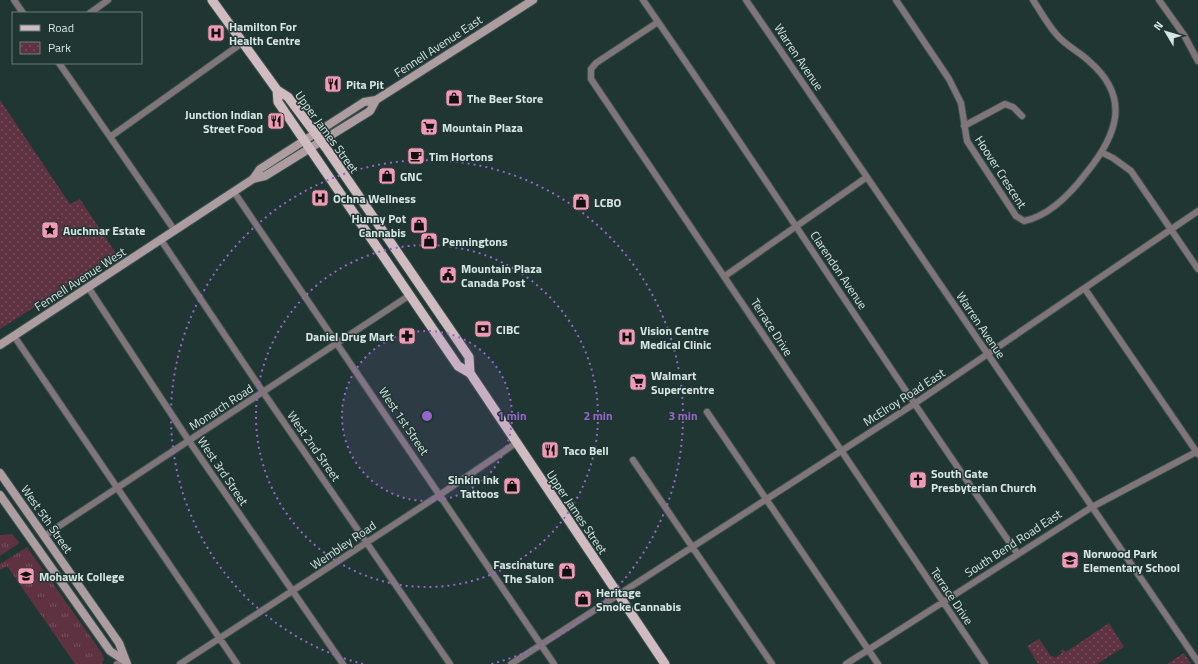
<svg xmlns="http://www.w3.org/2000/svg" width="1198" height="664" font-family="'Titillium Web',sans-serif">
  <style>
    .grass { fill: url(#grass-tufts) }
    .park { fill: url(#park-dots) }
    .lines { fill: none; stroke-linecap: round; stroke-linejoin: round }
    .street-casing { stroke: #3c524f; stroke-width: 8 }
    .secondary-casing { stroke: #3c524f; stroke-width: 10 }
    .primary-casing { stroke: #3c524f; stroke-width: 11 }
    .street { stroke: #807679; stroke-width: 6 }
    .secondary { stroke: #ad9da1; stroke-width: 8 }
    .primary { stroke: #d0bbc1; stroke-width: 9 }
    .ring { fill: none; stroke: #9764ca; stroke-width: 2; stroke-dasharray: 2 4 }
    .labels { text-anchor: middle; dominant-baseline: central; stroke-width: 3; stroke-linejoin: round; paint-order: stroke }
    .poi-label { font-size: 12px; font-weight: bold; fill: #d7e5e3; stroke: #1f3633; text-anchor: start }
    .street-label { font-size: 12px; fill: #d7e5e3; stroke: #1f3633 }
    .centre { fill: #9764ca; stroke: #1f3633; stroke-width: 2 }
    .ring-label { font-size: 12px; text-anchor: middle; font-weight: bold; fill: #9764ca; stroke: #1f3633; stroke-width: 3; stroke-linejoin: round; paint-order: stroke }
  </style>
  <defs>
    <pattern id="grass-tufts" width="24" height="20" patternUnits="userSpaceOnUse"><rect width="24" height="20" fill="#5f3241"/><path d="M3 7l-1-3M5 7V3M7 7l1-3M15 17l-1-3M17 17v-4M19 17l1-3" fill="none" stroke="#75505c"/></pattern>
    <pattern id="park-dots" width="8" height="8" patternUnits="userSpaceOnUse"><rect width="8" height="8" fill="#5f3241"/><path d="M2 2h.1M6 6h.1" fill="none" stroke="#75505c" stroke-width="1.8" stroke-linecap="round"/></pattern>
  </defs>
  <rect width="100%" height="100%" fill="#1f3633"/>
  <path class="grass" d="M12,534L19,542L18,544L0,556V535Z
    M27,547L102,653L104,659L102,664H75L7,566L0,570V564Z"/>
  <path class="park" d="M0,100L70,204L80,199L117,255L0,329Z
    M1109,623L1124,647L1097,664H1038L1027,646L1039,639L1051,656L1056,657L1062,653L1060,651L1063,649L1066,652Z
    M1184,653L1191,664H1167Z"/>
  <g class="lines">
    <defs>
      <path id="street" d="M14,0L23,13
        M643,0C770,183 889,371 1017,553
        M746,0L1198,662
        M896,0L949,79L961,103L967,141L1016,216L1024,221C1049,216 1072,192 1087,172C1117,135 1131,98 1090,62C1080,52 1066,46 1057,35C1048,25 1041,12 1033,0
        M1159,0L1184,35L1198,61
        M90,13L108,0
        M658,22L596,63L591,69V79L985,664
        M59,63L175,231
        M964,126L1005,104L1013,107L1022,116
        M110,137L242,43
        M1103,153L1113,158L1131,171L1198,269
        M234,192L554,664
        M161,240L263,392L450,664
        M725,276L867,177
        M88,287L189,441L343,664
        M1085,289L1198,454
        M14,336L237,664
        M707,412L878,664
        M633,460L772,664
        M44,536L410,295
        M117,664L124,660
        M180,664L441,494L516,443
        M511,664L914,404L1198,211
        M846,664L1092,507L1198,451"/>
      <path id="secondary" d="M253,179L260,169L364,102L376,100L533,0
        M0,345L253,179L265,176L370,111L376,100
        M0,473L119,643L127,664
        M0,495L110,651L124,660"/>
      <path id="primary" d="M212,0L277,90L288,97L326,148L469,357L470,373
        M277,90L278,102L458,366L470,373L665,664"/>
    </defs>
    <use href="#street" class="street-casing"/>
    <use href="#secondary" class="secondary-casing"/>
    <use href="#primary" class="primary-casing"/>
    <use href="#street" class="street"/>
    <use href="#secondary" class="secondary"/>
    <use href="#primary" class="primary"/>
  </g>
  <circle cx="427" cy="416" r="85" fill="#9764ca" fill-opacity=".12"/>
  <g class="ring">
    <circle cx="427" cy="416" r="85"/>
    <circle cx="427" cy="416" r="171"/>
    <path d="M363 664A256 256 0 1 1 491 664"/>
  </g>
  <defs>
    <symbol id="hospital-square" viewBox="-11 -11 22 22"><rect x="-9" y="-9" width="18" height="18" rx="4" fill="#f09ab5" stroke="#1f3633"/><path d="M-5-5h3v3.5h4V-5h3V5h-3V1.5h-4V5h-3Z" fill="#111"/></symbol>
    <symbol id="restaurant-square" viewBox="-11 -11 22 22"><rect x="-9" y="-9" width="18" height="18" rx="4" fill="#f09ab5" stroke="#1f3633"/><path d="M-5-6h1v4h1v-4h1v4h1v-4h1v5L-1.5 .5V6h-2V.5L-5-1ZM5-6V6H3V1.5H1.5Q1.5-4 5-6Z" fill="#111"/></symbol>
    <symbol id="shop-square" viewBox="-11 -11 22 22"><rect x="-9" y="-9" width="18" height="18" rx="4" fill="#f09ab5" stroke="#1f3633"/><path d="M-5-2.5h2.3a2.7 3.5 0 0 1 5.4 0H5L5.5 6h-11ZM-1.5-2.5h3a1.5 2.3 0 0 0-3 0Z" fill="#111"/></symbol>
    <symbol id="supermarket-square" viewBox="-11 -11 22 22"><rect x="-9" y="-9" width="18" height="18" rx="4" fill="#f09ab5" stroke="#1f3633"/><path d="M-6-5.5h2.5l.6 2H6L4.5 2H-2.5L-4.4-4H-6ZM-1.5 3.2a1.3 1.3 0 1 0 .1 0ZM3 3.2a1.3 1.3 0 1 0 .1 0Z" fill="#111"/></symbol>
    <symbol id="cafe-square" viewBox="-11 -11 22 22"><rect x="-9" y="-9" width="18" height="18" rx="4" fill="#f09ab5" stroke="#1f3633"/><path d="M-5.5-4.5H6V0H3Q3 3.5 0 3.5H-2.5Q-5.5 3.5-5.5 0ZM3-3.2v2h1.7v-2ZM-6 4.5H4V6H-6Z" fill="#111"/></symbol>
    <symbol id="sight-square" viewBox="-11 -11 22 22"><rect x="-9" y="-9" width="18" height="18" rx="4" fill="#f09ab5" stroke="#1f3633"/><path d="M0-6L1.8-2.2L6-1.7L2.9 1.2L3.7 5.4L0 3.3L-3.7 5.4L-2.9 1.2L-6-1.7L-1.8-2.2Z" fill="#111"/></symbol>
    <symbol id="civic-square" viewBox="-11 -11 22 22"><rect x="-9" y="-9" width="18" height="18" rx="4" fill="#f09ab5" stroke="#1f3633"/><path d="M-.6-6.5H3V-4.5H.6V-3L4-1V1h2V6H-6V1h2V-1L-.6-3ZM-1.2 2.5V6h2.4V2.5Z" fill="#111"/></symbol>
    <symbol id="bank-square" viewBox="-11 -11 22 22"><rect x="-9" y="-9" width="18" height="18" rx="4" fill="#f09ab5" stroke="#1f3633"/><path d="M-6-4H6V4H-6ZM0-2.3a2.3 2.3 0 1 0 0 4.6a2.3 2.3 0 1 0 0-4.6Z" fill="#111"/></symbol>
    <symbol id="pharmacy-square" viewBox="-11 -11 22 22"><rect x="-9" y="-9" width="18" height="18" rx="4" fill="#f09ab5" stroke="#1f3633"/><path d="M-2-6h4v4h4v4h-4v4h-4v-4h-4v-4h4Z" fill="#111"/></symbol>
    <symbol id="church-square" viewBox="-11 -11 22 22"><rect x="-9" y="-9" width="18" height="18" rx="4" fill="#f09ab5" stroke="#1f3633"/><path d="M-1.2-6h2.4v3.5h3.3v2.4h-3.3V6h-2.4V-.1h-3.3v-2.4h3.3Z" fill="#111"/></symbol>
    <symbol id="school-square" viewBox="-11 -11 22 22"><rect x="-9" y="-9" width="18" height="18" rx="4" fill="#f09ab5" stroke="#1f3633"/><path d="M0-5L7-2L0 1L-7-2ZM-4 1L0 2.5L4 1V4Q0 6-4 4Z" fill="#111"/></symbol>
    <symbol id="university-square" viewBox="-11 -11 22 22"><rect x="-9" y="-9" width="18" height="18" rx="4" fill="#f09ab5" stroke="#1f3633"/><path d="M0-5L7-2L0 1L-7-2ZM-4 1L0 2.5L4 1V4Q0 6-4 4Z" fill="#111"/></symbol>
  </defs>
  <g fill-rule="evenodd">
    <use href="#hospital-square" x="206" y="23" width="20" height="20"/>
    <use href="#restaurant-square" x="323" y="74" width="20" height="20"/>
    <use href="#shop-square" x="444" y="88" width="20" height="20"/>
    <use href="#restaurant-square" x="266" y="111" width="20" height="20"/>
    <use href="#supermarket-square" x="419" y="117" width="20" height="20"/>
    <use href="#cafe-square" x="406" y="146" width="20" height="20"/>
    <use href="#shop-square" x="377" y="166" width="20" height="20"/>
    <use href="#hospital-square" x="310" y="188" width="20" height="20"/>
    <use href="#shop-square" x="571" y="192" width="20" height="20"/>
    <use href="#shop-square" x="409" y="215" width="20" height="20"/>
    <use href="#sight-square" x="40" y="220" width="20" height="20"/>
    <use href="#shop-square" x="419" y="231" width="20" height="20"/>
    <use href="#civic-square" x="438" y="265" width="20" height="20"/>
    <use href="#bank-square" x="473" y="319" width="20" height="20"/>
    <use href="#pharmacy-square" x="397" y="326" width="20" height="20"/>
    <use href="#hospital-square" x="617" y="327" width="20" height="20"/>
    <use href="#supermarket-square" x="628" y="372" width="20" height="20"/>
    <use href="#restaurant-square" x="540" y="440" width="20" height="20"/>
    <use href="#church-square" x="908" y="470" width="20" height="20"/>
    <use href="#shop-square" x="502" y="476" width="20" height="20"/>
    <use href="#school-square" x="1060" y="550" width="20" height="20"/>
    <use href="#shop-square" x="557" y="561" width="20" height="20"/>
    <use href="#university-square" x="16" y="566" width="20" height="20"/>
    <use href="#shop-square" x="573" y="589" width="20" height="20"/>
  </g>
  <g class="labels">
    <g class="poi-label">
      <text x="229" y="26">Hamilton For<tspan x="229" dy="14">Health Centre</tspan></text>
      <text x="346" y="84">Pita Pit</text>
      <text x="467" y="98">The Beer Store</text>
      <text x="263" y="114" text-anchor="end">Junction Indian<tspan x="263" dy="14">Street Food</tspan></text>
      <text x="442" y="127">Mountain Plaza</text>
      <text x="429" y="156">Tim Hortons</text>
      <text x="400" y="176">GNC</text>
      <text x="333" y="198">Ochna Wellness</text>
      <text x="594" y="202">LCBO</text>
      <text x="406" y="218" text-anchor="end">Hunny Pot<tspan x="406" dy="14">Cannabis</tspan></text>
      <text x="63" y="230">Auchmar Estate</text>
      <text x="442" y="241">Penningtons</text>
      <text x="461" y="268">Mountain Plaza<tspan x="461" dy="14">Canada Post</tspan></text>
      <text x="496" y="329">CIBC</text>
      <text x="640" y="330">Vision Centre<tspan x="640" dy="14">Medical Clinic</tspan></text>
      <text x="394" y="336" text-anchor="end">Daniel Drug Mart</text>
      <text x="651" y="375">Walmart<tspan x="651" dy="14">Supercentre</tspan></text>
      <text x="563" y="450">Taco Bell</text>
      <text x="931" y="473">South Gate<tspan x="931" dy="14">Presbyterian Church</tspan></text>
      <text x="499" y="479" text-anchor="end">Sinkin Ink<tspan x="499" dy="14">Tattoos</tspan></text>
      <text x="1083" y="553">Norwood Park<tspan x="1083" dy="14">Elementary School</tspan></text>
      <text x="554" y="564" text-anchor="end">Fascinature<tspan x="554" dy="14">The Salon</tspan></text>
      <text x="39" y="576">Mohawk College</text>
      <text x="596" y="592">Heritage<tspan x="596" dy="14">Smoke Cannabis</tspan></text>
    </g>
    <g class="street-label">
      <text transform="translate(438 46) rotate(-33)">Fennell Avenue East</text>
      <text transform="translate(799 57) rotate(56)">Warren Avenue</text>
      <text transform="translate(327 132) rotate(54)">Upper James Street</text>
      <text transform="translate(1001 172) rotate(57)">Hoover Crescent</text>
      <text transform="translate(839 270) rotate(56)">Clarendon Avenue</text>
      <text transform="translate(80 279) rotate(-33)">Fennell Avenue West</text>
      <text transform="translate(981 325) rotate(56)">Warren Avenue</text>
      <text transform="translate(772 327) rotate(57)">Terrace Drive</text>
      <text transform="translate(904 397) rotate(-33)">McElroy Road East</text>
      <text transform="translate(221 407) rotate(-33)">Monarch Road</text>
      <text transform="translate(404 421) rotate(56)">West 1st Street</text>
      <text transform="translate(314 446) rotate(55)">West 2nd Street</text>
      <text transform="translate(223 471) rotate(56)">West 3rd Street</text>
      <text transform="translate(577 512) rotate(56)">Upper James Street</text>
      <text transform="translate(47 519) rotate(55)">West 5th Street</text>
      <text transform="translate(1013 543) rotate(-33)">South Bend Road East</text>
      <text transform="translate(343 545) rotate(-34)">Wembley Road</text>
      <text transform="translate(952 596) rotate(56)">Terrace Drive</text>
    </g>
  </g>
  <circle cx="427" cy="416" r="6" class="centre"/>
  <g class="ring-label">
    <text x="512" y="420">1 min</text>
    <text x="598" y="420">2 min</text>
    <text x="683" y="420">3 min</text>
  </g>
  <rect x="12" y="12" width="130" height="52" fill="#1f3633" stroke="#697c79"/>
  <rect x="20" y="25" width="20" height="6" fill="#d0bbc1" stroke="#697c79"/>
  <text x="48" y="32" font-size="12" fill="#d7e5e3">Road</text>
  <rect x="20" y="42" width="20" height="12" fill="url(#park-dots)" stroke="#697c79"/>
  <text x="48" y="52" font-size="12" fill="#d7e5e3">Park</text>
  <g transform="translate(1166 32) rotate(308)" stroke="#1f3633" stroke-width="3" paint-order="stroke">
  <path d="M0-3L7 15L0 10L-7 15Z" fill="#d7e5e3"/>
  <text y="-6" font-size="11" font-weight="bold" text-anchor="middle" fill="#d7e5e3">N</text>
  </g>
</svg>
